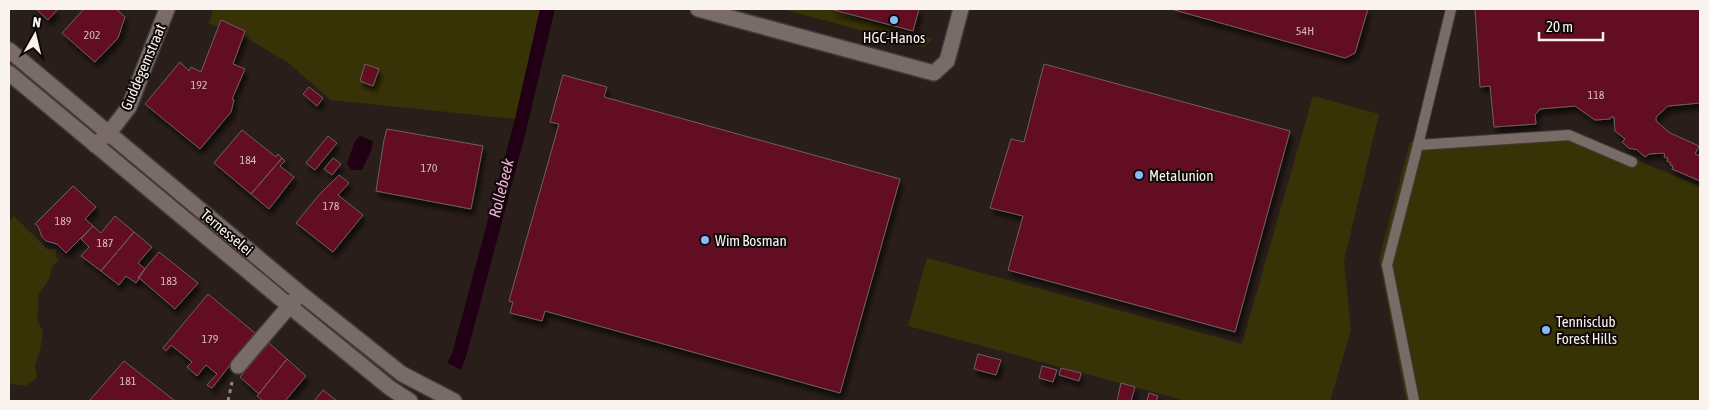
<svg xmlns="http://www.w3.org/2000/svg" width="1709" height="410" font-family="'Asap Condensed',sans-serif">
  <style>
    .green { fill: #383307 }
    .water { fill: #210016 }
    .building { fill: #620821; stroke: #6f6061; filter: url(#shadow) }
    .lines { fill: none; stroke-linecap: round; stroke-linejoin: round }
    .lane-casing { stroke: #443b38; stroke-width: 12 }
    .street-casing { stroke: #443b38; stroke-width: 18 }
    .secondary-casing { stroke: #443b38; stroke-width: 18 }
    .path { stroke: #918884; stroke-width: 3; stroke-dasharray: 4 4; stroke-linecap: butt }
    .lane { stroke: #796b66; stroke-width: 10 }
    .street { stroke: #796b66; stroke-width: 15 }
    .secondary { stroke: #796b66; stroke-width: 15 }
    .poi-dot { fill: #85bbfb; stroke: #0e0908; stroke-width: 2 }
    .labels { text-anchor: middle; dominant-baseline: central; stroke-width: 4; stroke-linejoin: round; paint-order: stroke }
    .number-label { font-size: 12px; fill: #d4b8bc }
    .poi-label { font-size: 15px; fill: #faf2ef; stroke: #0e0908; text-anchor: start }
    .street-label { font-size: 15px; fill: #faf2ef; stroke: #0e0908 }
    .water-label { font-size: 16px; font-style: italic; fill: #f4b2d9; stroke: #0e0908 }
  </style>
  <defs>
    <filter id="shadow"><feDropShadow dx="3" dy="5.5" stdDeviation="2.5" flood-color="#0009"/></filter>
  </defs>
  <rect width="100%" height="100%" fill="#291e1a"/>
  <path class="green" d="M211,9H540L515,119L331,100L287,62L250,40L209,23L213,10Z
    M782,9H825L932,39L924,47Z
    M1313,96L1379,114L1344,261L1351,330L1330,401H1187L908,326L927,258L1242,344Z
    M1570,133L1700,186V401H1406L1379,259L1410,142Z
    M14,216L47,249H57L55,256L59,260L52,267L49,279L39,294L37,319L43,332L40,350L35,365L37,377C27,388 22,386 9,383V222Z"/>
  <path class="water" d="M540,9H555L526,131L466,357L461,370L447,363L452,354L515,119Z
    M360,136L373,141L371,151L362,170H351L347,163L355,141Z"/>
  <path class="building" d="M36,9H58L48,20Z
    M84,9H116L125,17L118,38L95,62L62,33Z
    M830,9H919L913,31Z
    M1171,9H1368L1355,53L1345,58Z
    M1475,9H1700V103L1668,106L1656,117V121L1670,133L1699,146L1695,154L1700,156V181L1672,169L1673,166L1670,165L1671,163L1667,161L1668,158L1664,157L1665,154L1662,153L1649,154L1645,157L1636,149L1634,150L1632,148L1630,149L1622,142L1625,139L1615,131L1614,117H1611L1610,119L1595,120L1575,106L1540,109L1535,115L1536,124L1494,127L1490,86L1480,87Z
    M221,20L245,31L233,64L245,69L232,99L234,100L231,112L200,149L145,104L180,62L189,71L191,67L201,72Z
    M365,64L379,69L373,86L360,81Z
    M1044,64L1290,131L1235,332L1008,270L1023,216L990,208L1011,139L1024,142Z
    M563,75L607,87L604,97L900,179L840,393L545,311L542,321L510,313L513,302L509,301L559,124L550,122Z
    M309,87L323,98L317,106L303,94Z
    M387,129L483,146L471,209L376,191L384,140Z
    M242,130L276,157L278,154L282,158L251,194L214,163Z
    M328,136L337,143L315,170L306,163Z
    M282,158L285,161L280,166L294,177L269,209L251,194Z
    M333,158L341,164L332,175L324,169Z
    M339,175L349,183L338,195L363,215L333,252L296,223L319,195Z
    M73,186L96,207L85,219L93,226L66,253L57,244L46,241L42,237L38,226L35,224Z
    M115,216L134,232L101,271L81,256L89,247L81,239L93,226L101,233Z
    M134,232L152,247L138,263L145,269L136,283L126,276L119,285L101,271Z
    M159,252L198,283L175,309L138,277Z
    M208,294L255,333L212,388L207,385L217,374L206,365L197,376L187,367L192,362L171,345L166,351L163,348Z
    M269,343L287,359L259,394L240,377Z
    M978,354L1001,360L996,375L974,369Z
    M287,359L306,376L285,401H263L257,396Z
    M124,361L175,401H89Z
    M1042,366L1057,370L1053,382L1039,378Z
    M1061,368L1081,373L1079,381L1059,375Z
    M1121,383L1135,387L1131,401H1117Z
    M323,390L337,401H314Z
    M1149,393L1158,396L1156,401H1147Z"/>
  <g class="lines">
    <defs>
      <path id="lane" d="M1418,145L1569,135L1632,162
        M1414,401L1387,265L1418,145L1451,9"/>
      <path id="street" d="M698,9L934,73L947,61L961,9
        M95,145L109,133L129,107L167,9
        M238,366L298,296"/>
      <path id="secondary" d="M9,50L300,293L402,374L454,401
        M9,73L298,313L390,388L410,401"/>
    </defs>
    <use href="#lane" class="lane-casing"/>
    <use href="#street" class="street-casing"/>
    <use href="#secondary" class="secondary-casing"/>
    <path class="path" d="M228,401L232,382"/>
    <use href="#lane" class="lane"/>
    <use href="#street" class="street"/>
    <use href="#secondary" class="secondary"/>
  </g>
  <g class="poi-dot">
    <circle cx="894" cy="20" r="5"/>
    <circle cx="1139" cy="175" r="5"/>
    <circle cx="705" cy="240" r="5"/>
    <circle cx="1546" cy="330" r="5"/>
  </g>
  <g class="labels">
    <g class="number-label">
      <text x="1305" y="31">54H</text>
      <text x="92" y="35">202</text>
      <text x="199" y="85">192</text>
      <text x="1596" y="95">118</text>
      <text x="248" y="160">184</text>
      <text x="429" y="168">170</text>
      <text x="331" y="206">178</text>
      <text x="63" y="221">189</text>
      <text x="105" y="243">187</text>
      <text x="169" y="281">183</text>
      <text x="210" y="339">179</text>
      <text x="128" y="381">181</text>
    </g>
    <g class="poi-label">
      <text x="894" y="37" text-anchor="middle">HGC-Hanos</text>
      <text x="1149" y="175">Metalunion</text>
      <text x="715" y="240">Wim Bosman</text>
      <text x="1556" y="321">Tennisclub<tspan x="1556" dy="17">Forest Hills</tspan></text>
    </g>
    <g class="street-label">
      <text transform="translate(143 67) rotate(-67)">Guddegemstraat</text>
      <text transform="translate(227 232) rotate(40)">Ternesselei</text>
    </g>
    <g class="water-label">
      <text transform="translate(501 188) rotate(-76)">Rollebeek</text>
    </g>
  </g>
  <rect width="1709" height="410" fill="none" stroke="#faf2ef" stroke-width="20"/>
  <g transform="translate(35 35) rotate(8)" stroke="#0e0908" stroke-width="4" paint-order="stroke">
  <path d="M0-4L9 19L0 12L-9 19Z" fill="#faf2ef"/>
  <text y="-8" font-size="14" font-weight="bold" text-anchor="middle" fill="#faf2ef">N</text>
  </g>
  <path d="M1539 32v8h64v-8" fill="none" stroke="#faf2ef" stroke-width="2.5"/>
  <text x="1546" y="32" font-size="15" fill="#faf2ef" stroke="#0e0908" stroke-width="4" paint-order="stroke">20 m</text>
</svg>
